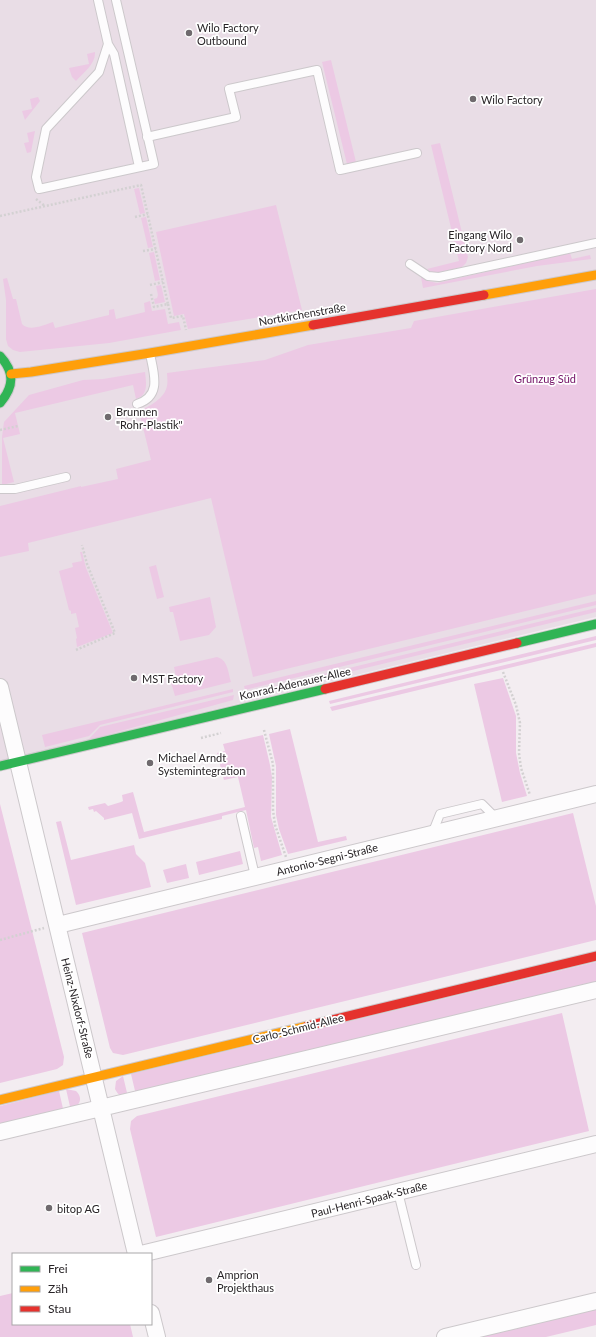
<svg xmlns="http://www.w3.org/2000/svg" width="596" height="1337" font-family="Lato,sans-serif">
  <style>
    .built { fill: #e9dde6 }
    .green { fill: #ecc9e4 }
    .lines { fill: none; stroke-linecap: round; stroke-linejoin: round }
    .lane-casing { stroke: #ccc8cb; stroke-width: 10 }
    .street-casing { stroke: #ccc8cb; stroke-width: 18 }
    .fast-casing { stroke: #ccc8cb; stroke-width: 11 }
    .slow-casing { stroke: #ccc8cb; stroke-width: 11 }
    .jam-casing { stroke: #ccc8cb; stroke-width: 11 }
    .path { stroke: #d3d1d2; stroke-width: 2.5; stroke-dasharray: 2 2; stroke-linecap: butt }
    .lane { stroke: #fdfcfd; stroke-width: 8 }
    .street { stroke: #fdfcfd; stroke-width: 16 }
    .fast { stroke: #30b455; stroke-width: 9 }
    .slow { stroke: #ff9f0a; stroke-width: 9 }
    .jam { stroke: #e5322d; stroke-width: 9 }
    .poi-dot { fill: #6f6a6e; stroke: #fff; stroke-width: 1.5 }
    .labels { text-anchor: middle; dominant-baseline: central; stroke-width: 3.5; stroke-linejoin: round; paint-order: stroke }
    .poi-label { font-size: 11px; fill: #282427; stroke: #fff; text-anchor: start }
    .street-label { font-size: 11px; fill: #282427; stroke: #fff }
    .park-label { font-size: 11px; fill: #710e64; stroke: #fff }
  </style>
  <rect width="100%" height="100%" fill="#f3edf1"/>
  <path class="built" d="M0,0H596V617L0,761Z"/>
  <path class="green" d="M95,52C96,64 83,73 76,81L72,77L69,68L89,64L87,54Z
    M331,60L356,162L347,164L322,62Z
    M38,97L40,101L25,120L22,111L32,109L30,99Z
    M35,131L31,152L27,153L24,143L29,142L27,133Z
    M440,143L468,257L466,263L462,267L436,273L431,272L427,269L459,261L431,145Z
    M139,188L145,213L140,214L134,189Z
    M276,205L302,310L188,329L184,314L174,316L156,232Z
    M146,217L153,247L148,248L141,218Z
    M154,252L160,280L155,281L149,253Z
    M570,253L572,259L590,255L591,259L537,266L423,288L421,277L428,281L437,283Z
    M7,278L13,299H16L22,324C29,332 44,325 53,322L55,328L109,315V310L114,309L116,319L145,312L144,303L150,301L152,311L165,309L168,324L179,322L181,330L109,343L20,352L13,350L8,346L6,339V300L3,279Z
    M161,285L165,302L155,304L154,299L157,298L158,295L156,286Z
    M596,289V594L253,677L211,498L28,543L29,551L0,557V506L81,486V487L118,479L116,469L151,460L139,411C149,407 165,398 167,386C168,382 167,376 167,373L265,360L308,345L411,328L414,321Z
    M145,372C146,382 149,395 136,399L133,385L15,413L20,434L3,438L14,482L2,485V437L4,422L29,395L83,380L103,379Z
    M80,552H82L86,568L113,633L77,647L76,639L77,638L75,628L79,627L76,613L71,614V611L69,610L59,571L73,567L72,563L82,561Z
    M156,565L164,597L157,599L149,567Z
    M210,597L216,627L209,635L180,641L173,612H170L169,607Z
    M596,601V605L245,690L244,686Z
    M596,608V612L250,696L246,693Z
    M596,636V640L330,704L329,701Z
    M596,643V647L332,711L330,707Z
    M217,657C228,660 228,672 231,682L175,696L170,679L176,677L174,667Z
    M503,678L516,716V753L520,773L527,796L502,802L474,684Z
    M233,689V692L100,725L89,736L45,747L42,735Z
    M234,695L233,700L88,740L100,727Z
    M290,729L318,842L346,836L347,840L288,854L279,829L276,815V766L269,734Z
    M263,735L270,765L272,777L271,817L282,855L261,861L258,847L254,848L246,810L222,816V819L139,839L132,813L104,820V818L96,811L94,812L93,809L89,810L88,807L105,803L108,806L121,802L123,801L122,795L133,792L144,832L245,807L238,777L224,780L217,753L225,751L223,744Z
    M0,804L64,1057L63,1065L57,1069L0,1083Z
    M573,813L596,906V940L123,1055L113,1053L110,1048L82,933Z
    M61,821L71,860L134,845L136,854L145,863L151,887L76,905L56,822Z
    M240,851L243,864L199,875L196,862Z
    M186,864L189,878L167,883L163,870Z
    M596,962V984L136,1095L131,1074Z
    M562,1013L589,1131L156,1237L130,1129L131,1121L137,1116Z
    M123,1076L128,1097C121,1097 118,1095 115,1089L116,1081Z
    M66,1089L76,1091C84,1099 79,1105 71,1111Z
    M59,1091L64,1113L0,1128V1106Z
    M13,1293V1324H130L133,1337H0V1296Z
    M596,1305V1325L546,1337H466Z"/>
  <g class="lines">
    <defs>
      <path id="lane" d="M98,0L108,44L114,54L139,167
        M108,44L99,72L46,129L36,177L39,189L154,164L116,0
        M147,137L236,117L229,89L317,70L340,170L417,153
        M410,264L428,276L439,277L596,243
        M137,404C162,396 154,374 150,354
        M0,489H15L66,477
        M241,816L255,876
        M432,834L440,814L482,804L496,818
        M398,1192L416,1265"/>
      <path id="street" d="M0,687L136,1254
        M58,925L596,794
        M0,1132L596,990
        M141,1254L596,1144
        M151,1313L157,1337
        M445,1337L596,1301"/>
      <path id="fast" d="M0,356C15,372 14,387 0,403
        M517,643L596,624
        M0,766L325,689"/>
      <path id="slow" d="M484,295L596,275
        M11,374L31,372L150,353L313,325
        M0,1100L307,1026"/>
      <path id="jam" d="M313,325L484,295
        M325,689L517,643
        M307,1026L596,956"/>
    </defs>
    <use href="#lane" class="lane-casing"/>
    <use href="#street" class="street-casing"/>
    <use href="#fast" class="fast-casing"/>
    <use href="#slow" class="slow-casing"/>
    <use href="#jam" class="jam-casing"/>
    <path class="path" d="M36,199L45,206
      M0,216L141,185L168,304L154,307L151,294
      M135,217L148,214
      M143,251L156,249
      M150,285L163,282
      M168,304L171,318L183,316L186,330
      M0,430L18,426
      M76,650L115,633L87,564L82,545
      M503,672L516,705L520,723L519,753L521,768L530,795
      M264,730L273,764V810L275,825L286,857
      M201,738L221,733
      M0,940L44,928"/>
    <use href="#lane" class="lane"/>
    <use href="#street" class="street"/>
    <use href="#fast" class="fast"/>
    <use href="#slow" class="slow"/>
    <use href="#jam" class="jam"/>
  </g>
  <g class="poi-dot">
    <circle cx="189" cy="33" r="4"/>
    <circle cx="473" cy="99" r="4"/>
    <circle cx="520" cy="240" r="4"/>
    <circle cx="108" cy="417" r="4"/>
    <circle cx="134" cy="678" r="4"/>
    <circle cx="150" cy="763" r="4"/>
    <circle cx="49" cy="1208" r="4"/>
    <circle cx="209" cy="1280" r="4"/>
  </g>
  <g class="labels">
    <g class="poi-label">
      <text x="197" y="27">Wilo Factory<tspan x="197" dy="13">Outbound</tspan></text>
      <text x="481" y="99">Wilo Factory</text>
      <text x="512" y="234" text-anchor="end">Eingang Wilo<tspan x="512" dy="13">Factory Nord</tspan></text>
      <text x="116" y="411">Brunnen<tspan x="116" dy="13">"Rohr-Plastik"</tspan></text>
      <text x="142" y="678">MST Factory</text>
      <text x="158" y="757">Michael Arndt<tspan x="158" dy="13">Systemintegration</tspan></text>
      <text x="57" y="1208">bitop AG</text>
      <text x="217" y="1274">Amprion<tspan x="217" dy="13">Projekthaus</tspan></text>
    </g>
    <g class="street-label">
      <text transform="translate(302 314) rotate(-10)">Nortkirchenstraße</text>
      <text transform="translate(295 683) rotate(-13)">Konrad-Adenauer-Allee</text>
      <text transform="translate(327 859) rotate(-14)">Antonio-Segni-Straße</text>
      <text transform="translate(78 1008) rotate(76)">Heinz-Nixdorf-Straße</text>
      <text transform="translate(298 1028) rotate(-14)">Carlo-Schmid-Allee</text>
      <text transform="translate(369 1199) rotate(-14)">Paul-Henri-Spaak-Straße</text>
    </g>
    <g class="park-label">
      <text x="545" y="378">Grünzug Süd</text>
    </g>
  </g>
  <rect x="12" y="1253" width="140" height="72" fill="#ffffff" stroke="#a9a7a9"/>
  <rect x="20" y="1266" width="20" height="6" fill="#30b455" stroke="#a9a7a9"/>
  <text x="48" y="1273" font-size="12" fill="#282427">Frei</text>
  <rect x="20" y="1286" width="20" height="6" fill="#ff9f0a" stroke="#a9a7a9"/>
  <text x="48" y="1293" font-size="12" fill="#282427">Zäh</text>
  <rect x="20" y="1306" width="20" height="6" fill="#e5322d" stroke="#a9a7a9"/>
  <text x="48" y="1313" font-size="12" fill="#282427">Stau</text>
</svg>
